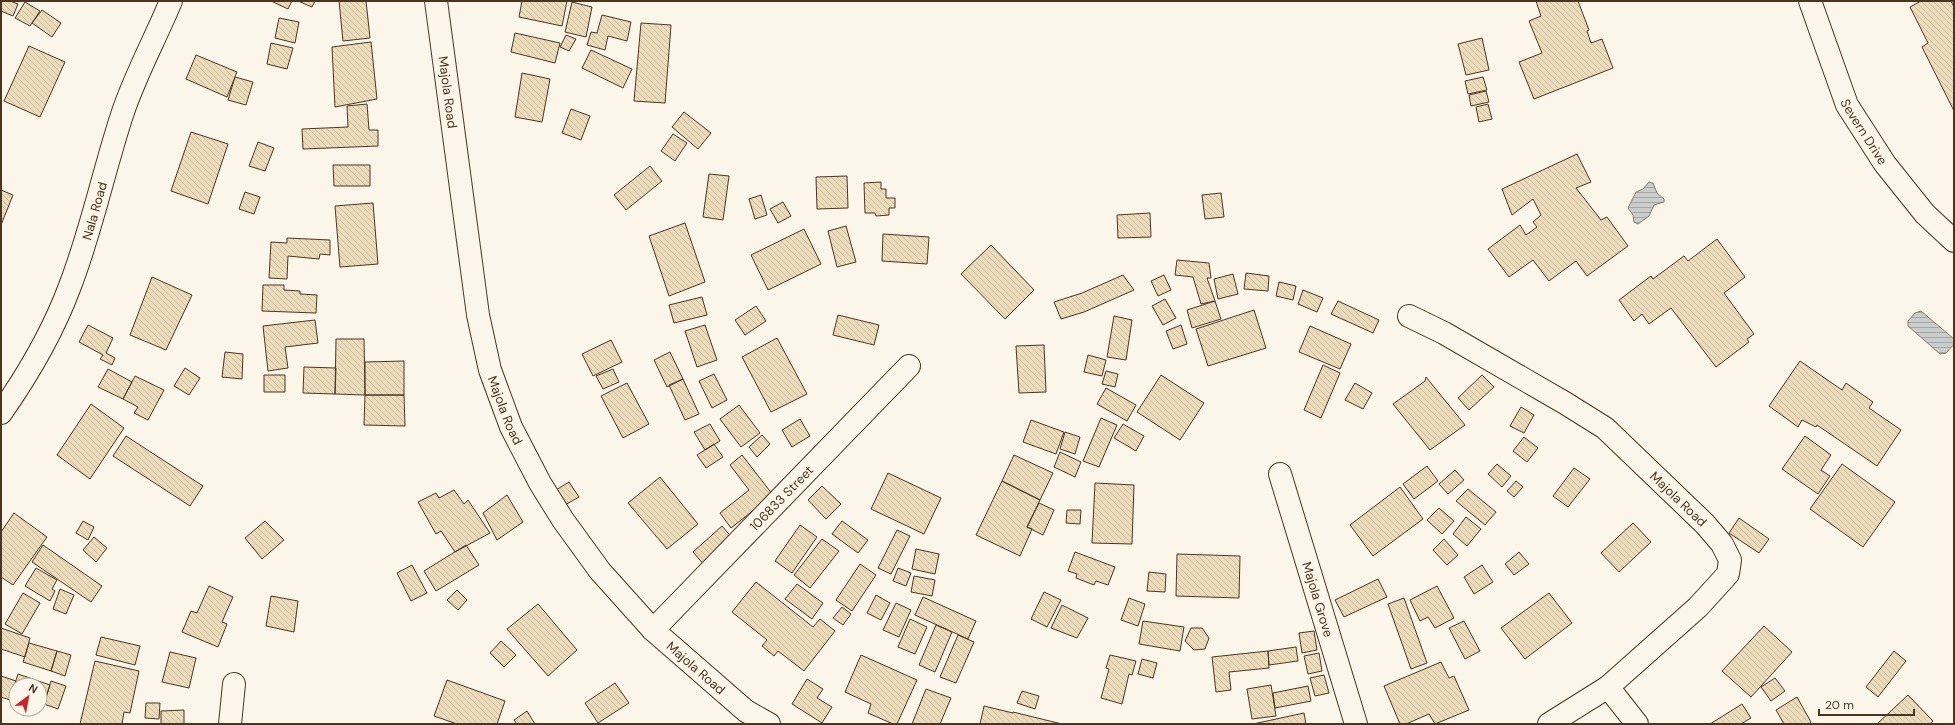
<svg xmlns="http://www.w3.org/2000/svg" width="1955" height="725" font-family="'DM Sans',sans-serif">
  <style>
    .water { fill: url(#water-rules); stroke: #887966 }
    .building { fill: url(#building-back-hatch); stroke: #4a3520 }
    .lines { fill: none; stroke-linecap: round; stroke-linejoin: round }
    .minor-casing { stroke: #4a3520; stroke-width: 24 }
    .minor { stroke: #fbf6e9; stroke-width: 22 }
    .labels { text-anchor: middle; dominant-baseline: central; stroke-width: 3; stroke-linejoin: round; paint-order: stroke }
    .street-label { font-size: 13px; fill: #4a3520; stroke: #fbf6e9 }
  </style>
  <defs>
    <pattern id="water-rules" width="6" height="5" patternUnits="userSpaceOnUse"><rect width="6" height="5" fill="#c9cecd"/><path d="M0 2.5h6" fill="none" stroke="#a5a8a6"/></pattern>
    <pattern id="building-back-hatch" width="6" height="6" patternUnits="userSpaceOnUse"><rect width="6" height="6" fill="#ecdcbc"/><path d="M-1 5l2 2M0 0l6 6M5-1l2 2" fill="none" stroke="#ccbda1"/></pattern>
  </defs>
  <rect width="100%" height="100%" fill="#fbf6e9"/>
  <path class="water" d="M1649,182L1653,183L1657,193L1664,199V202L1654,205L1649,216L1638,224L1634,222L1633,215L1628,208L1636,192L1643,189Z
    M1921,311L1954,339V344L1946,353L1940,354L1908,326V321L1915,313Z"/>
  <path class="building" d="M1,1H10L18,4L13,16L1,11Z
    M271,1H292L288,9Z
    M298,1H315L312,7Z
    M339,1H366L370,38L343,41Z
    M522,1H567L562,26L519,17Z
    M1536,1H1578L1589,30L1587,31L1591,43L1602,39L1613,68L1534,99L1519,62L1542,53L1529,21L1541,16Z
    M1921,1H1951L1954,7V111L1922,47L1928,43L1910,7Z
    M25,2L40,11L30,26L15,18Z
    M572,2L592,7L586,37L565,32Z
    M42,10L61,23L52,37L32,23Z
    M602,15L631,22L627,41L608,36L605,50L587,45L591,32L597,33Z
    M279,18L299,22L295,43L275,38Z
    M641,23L671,25L665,103L634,101Z
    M515,33L560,43L555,63L511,52Z
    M566,35L576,39L569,51L560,47Z
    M1482,38L1489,70L1466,75L1458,44Z
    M371,42L377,99L335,107L332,47Z
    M271,43L293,48L287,69L267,64Z
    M29,46L65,62L40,117L4,101Z
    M591,50L632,69L623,88L582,68Z
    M196,55L237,72L227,97L186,79Z
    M522,73L550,79L542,122L515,117Z
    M235,77L253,82L246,105L228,100Z
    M1483,77L1487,90L1468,94L1465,81Z
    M1486,91L1489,102L1471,106L1469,95Z
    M367,104L369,130H378V146L303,149L302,129L348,127L347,106Z
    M1488,104L1492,119L1479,122L1476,107Z
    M571,109L590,116L581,140L562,133Z
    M684,112L711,133L698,149L672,127Z
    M191,132L228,144L208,204L171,191Z
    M673,134L687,143L675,161L661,151Z
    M258,142L274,148L265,171L249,166Z
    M1577,154L1591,182L1576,188L1601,220L1607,217L1628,246L1587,276L1576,261L1549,281L1533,260L1509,277L1488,249L1520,225L1526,235L1537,227L1533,222L1541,215L1533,199L1512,215L1502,189Z
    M333,165H370V186H334Z
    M650,166L662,181L626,210L614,195Z
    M709,174L729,176L723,220L703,217Z
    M847,176L848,208L817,209L816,177Z
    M881,182V189H886V198H895V208H889V215L876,216L875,213H865L864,183Z
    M1,190L13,195L1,225Z
    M245,192L260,197L254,214L239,209Z
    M1221,193L1224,217L1205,219L1202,195Z
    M761,195L767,215L755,219L749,199Z
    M783,202L791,216L778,223L770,209Z
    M373,203L378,264L340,267L335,206Z
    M1150,213L1151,237L1118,238L1117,215Z
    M685,223L705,282L669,296L649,236Z
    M846,226L856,262L837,267L828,231Z
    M804,229L821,264L768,290L751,255Z
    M883,234L929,237L927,264L882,261Z
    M287,238L330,240V255L320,254L319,259L288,256L287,279L269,278L271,242L287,243Z
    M1717,239L1745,277L1724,293L1754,334L1747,339L1749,342L1716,367L1671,308L1649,324L1642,314L1634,321L1619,300L1651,276L1653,279L1684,256L1688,261Z
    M991,245L1034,290L1005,319L961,274Z
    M1177,260L1209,263L1211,278H1207L1215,301L1201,304L1193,277L1175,275Z
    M1246,273L1269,276L1268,291L1244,289Z
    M1233,274L1238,294L1218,299L1214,279Z
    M1123,275L1134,290L1084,312L1061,319L1054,302L1082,293Z
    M1164,275L1171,290L1158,296L1151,281Z
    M152,277L192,295L166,350L130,335Z
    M1279,282L1296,286L1293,300L1276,296Z
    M263,285H284V290L300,291V294L317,295L316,313L262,311Z
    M1303,290L1323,298L1317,312L1298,304Z
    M702,297L707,315L674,323L669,305Z
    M1165,299L1176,318L1163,325L1152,306Z
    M1215,301L1221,319L1192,328L1187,310Z
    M1338,301L1379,320L1373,333L1331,314Z
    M756,306L766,321L745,335L735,320Z
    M1254,310L1266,348L1208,366L1196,329Z
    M838,315L879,325L874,345L833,335Z
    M1114,316L1132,320L1126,360L1107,357Z
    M315,320L318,343L285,347L288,368L268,371L263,326Z
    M88,325L113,338L106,353L115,358L112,365L100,359L103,355L79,342Z
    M705,325L717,360L697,367L685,331Z
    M1181,325L1187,344L1173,349L1166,331Z
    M1310,326L1351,344L1340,369L1299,352Z
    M777,338L807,394L771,412L742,357Z
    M336,339H364L365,395L335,394Z
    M611,340L622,362L593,376L582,354Z
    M1044,345L1046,392L1019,393L1016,346Z
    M225,352L243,354L242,379L222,377Z
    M670,352L683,379L667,387L654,360Z
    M1088,355L1106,360L1102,376L1084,372Z
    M404,361V395H365V362Z
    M1800,361L1842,390L1846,383L1873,402L1869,408L1901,430L1877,466L1817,425L1816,427L1802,420L1798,427L1769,406Z
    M1323,365L1340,373L1321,418L1304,410Z
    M304,367L336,368L335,394L303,393Z
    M185,368L200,378L189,395L174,386Z
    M108,369L132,382L123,399L98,387Z
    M613,369L619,382L603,389L596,376Z
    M1106,371L1118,374L1115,387L1102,384Z
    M714,374L727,400L712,408L699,381Z
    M264,375H285V392H264Z
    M1161,375L1204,403L1180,440L1137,412Z
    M1482,375L1494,387L1469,410L1458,398Z
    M135,376L164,390L148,420L134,413L138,407L123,399Z
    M1426,377L1465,425L1430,450L1393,404L1425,381Z
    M683,379L699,414L685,420L669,385Z
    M627,383L649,424L623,438L601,396Z
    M1355,383L1372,393L1363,409L1345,400Z
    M1106,388L1136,405L1127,421L1097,404Z
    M365,395H404L405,426L364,425Z
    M91,404L124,428L90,479L57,455Z
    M739,405L760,433L741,447L720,419Z
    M1521,407L1534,415L1524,433L1510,426Z
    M1101,418L1117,425L1099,467L1083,461Z
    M800,419L810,436L792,447L782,430Z
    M1031,420L1064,432L1056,454L1023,442Z
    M710,424L720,441L705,450L694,432Z
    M1123,424L1144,436L1136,451L1114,438Z
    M1065,432L1080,437L1075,454L1060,449Z
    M762,435L770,444L757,457L749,447Z
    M126,436L203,486L190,506L113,456Z
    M1805,436L1831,455L1821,470L1830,476L1818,494L1782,469Z
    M1524,437L1538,448L1527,462L1513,451Z
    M714,444L723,457L706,468L697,455Z
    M1060,452L1081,462L1075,477L1054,467Z
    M742,455L773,495L731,528L720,513L749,490L730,465Z
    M1014,455L1053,473L1040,500L1002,481Z
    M1497,464L1511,476L1502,487L1488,474Z
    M1842,464L1895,502L1863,547L1810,509Z
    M1427,466L1438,481L1414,499L1403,484Z
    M1574,468L1590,479L1568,507L1553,496Z
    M1455,470L1464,480L1448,494L1439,484Z
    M888,473L941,498L924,534L871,509Z
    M660,477L698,524L667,549L628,503Z
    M1002,481L1040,500L1027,527L1032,529L1020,556L976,535Z
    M1516,481L1523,487L1514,497L1507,491Z
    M569,482L579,497L565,505L556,490Z
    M1095,483L1134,485L1132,544L1092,543Z
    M822,486L841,504L826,519L808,500Z
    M1400,487L1423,519L1373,556L1350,525Z
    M1468,489L1496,512L1485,525L1456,501Z
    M454,490L464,504L468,500L490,533L455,552L441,531L436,534L418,502L436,493L439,498Z
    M507,495L523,522L497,540L483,513Z
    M1039,503L1054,510L1043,535L1027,527Z
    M1439,508L1454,521L1442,534L1427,520Z
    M1067,510H1081L1080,524L1066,523Z
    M14,513L47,537L13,585L1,577V532Z
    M1466,517L1481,529L1467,546L1453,534Z
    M1739,518L1769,539L1759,553L1729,533Z
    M83,521L94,527L88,540L76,533Z
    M265,521L284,540L262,559L245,538Z
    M842,521L868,540L858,553L832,534Z
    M1633,523L1651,542L1619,572L1601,553Z
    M800,525L817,537L792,573L775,561Z
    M722,526L735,541L706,567L693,552Z
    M897,530L910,536L891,574L878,568Z
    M94,537L107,548L96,562L83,550Z
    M822,539L839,551L810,588L794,575Z
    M1444,539L1458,555L1447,565L1433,550Z
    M43,545L102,586L91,602L32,562Z
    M466,545L479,565L436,591L424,571Z
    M916,549L939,554L935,574L912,569Z
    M1075,552L1115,567L1108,585L1096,581L1094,585L1076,578L1077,574L1068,571Z
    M1519,552L1529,564L1514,575L1505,564Z
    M1177,554L1240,556L1239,598L1176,596Z
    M860,564L876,575L852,611L836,600Z
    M412,565L427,593L411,601L397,573Z
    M1482,565L1493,582L1474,594L1464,577Z
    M36,568L57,580L52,589L55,591L50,601L25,586Z
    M898,568L911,573L906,586L893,581Z
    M1149,572L1166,574L1165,592L1147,591Z
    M914,576L935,580L932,596L911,592Z
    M1378,579L1387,597L1344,617L1335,600Z
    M756,582L813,627L820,619L835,631L804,671L778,651L774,656L762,646L767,640L732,612Z
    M797,584L823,603L812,619L785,599Z
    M209,586L233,597L222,622L227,624L218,647L182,632L191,611L197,613Z
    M1437,586L1454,618L1435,628L1428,617L1420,621L1410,600Z
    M60,589L74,595L66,614L53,609Z
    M457,590L467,600L458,610L447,600Z
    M1044,592L1061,600L1047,627L1031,619Z
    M23,593L40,603L22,634L5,624Z
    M1549,593L1572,623L1525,659L1501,628Z
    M876,595L890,603L881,620L867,613Z
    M271,596L298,601L294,632L266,626Z
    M923,597L976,621L968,639L915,615Z
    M1129,598L1145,604L1138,626L1121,620Z
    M1404,598L1427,663L1411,669L1388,604Z
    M896,603L911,610L899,637L883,630Z
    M538,604L577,650L548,676L507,629Z
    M1062,605L1088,618L1077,638L1051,628Z
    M842,607L851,614L843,625L833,618Z
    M910,619L927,627L915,654L898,647Z
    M1143,621L1184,627L1180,651L1139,644Z
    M1464,621L1480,651L1465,659L1449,628Z
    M936,625L952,632L935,672L919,665Z
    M1764,626L1792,652L1751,697L1722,671Z
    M1,628L30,638L25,657L1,649Z
    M1191,628H1202L1209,638L1205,649L1194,650L1185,641Z
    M1314,631L1317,650L1302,653L1299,633Z
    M958,635L974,642L956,683L940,677Z
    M101,637L140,646L135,665L96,655Z
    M501,641L516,655L504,667L490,653Z
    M29,643L57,651L51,671L23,662Z
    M1296,647L1298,661L1269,665L1268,651Z
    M57,651L71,655L65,676L51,671Z
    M1268,651L1269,668L1229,672L1231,690L1216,692L1212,657Z
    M1894,651L1906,661L1878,697L1866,687Z
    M170,652L196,658L189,688L162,682Z
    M1319,653L1322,671L1308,674L1304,656Z
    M861,655L917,680L897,724H893L868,713L871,704L845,692Z
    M1110,655L1136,661L1132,675L1129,674L1122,704L1101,698L1109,669L1106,668Z
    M1142,659L1157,663L1153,678L1138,674Z
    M95,661L139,671L130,713L124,712L122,724H80Z
    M1441,662L1449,678L1454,676L1469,710L1435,724L1429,714L1406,724H1400L1384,686Z
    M18,674L50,685L44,704L40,703V685H16V694L12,693Z
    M1324,675L1329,693L1315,696L1310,678Z
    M1,676L16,681L10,700L1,697Z
    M1775,678L1785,691L1771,701L1761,687Z
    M807,679L823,689L817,698L832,707L822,723L792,704Z
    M447,680L505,701L497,724H457L434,716Z
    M51,681L66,686L58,709L44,704Z
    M615,683L629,703L598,723L585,703Z
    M1271,685L1276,716L1252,719L1247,689Z
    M1308,686L1311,701L1275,708L1273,693Z
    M926,689L951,698L940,724H912Z
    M1022,691L1039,696L1035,709L1017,703Z
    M1908,695L1933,721L1930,724H1877Z
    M1797,697L1811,722L1809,724H1784L1776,710Z
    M146,703H160L159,719L145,718Z
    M1742,704L1751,718L1741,724H1710Z
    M984,706L1013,713V712L1062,724H980Z
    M184,710V724H161V711Z
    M527,711L535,724H517L514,720Z
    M1304,713L1306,724H1253Z"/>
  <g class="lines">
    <defs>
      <g id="minor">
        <path id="s1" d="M436,1L478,315L490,370L511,427L540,483L563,520L600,571L653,630L746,711L769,724"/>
        <path id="s2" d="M1810,1L1847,105L1885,164L1925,214L1954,241"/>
        <path id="s3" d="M1409,316L1444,333L1565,403L1605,428L1705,524L1722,544L1730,560L1728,574L1698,607L1608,687L1549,724"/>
        <path id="s4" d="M1,413C29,373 53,332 70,286C92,229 104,169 123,112C135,76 156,37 171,1"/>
        <path id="s5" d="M1280,474L1356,724"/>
        <path id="s6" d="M653,630L909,366"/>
        <path d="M1608,687L1637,724"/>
        <path d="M230,724L234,684"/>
      </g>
    </defs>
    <use href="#minor" class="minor-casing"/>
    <use href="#minor" class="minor"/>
  </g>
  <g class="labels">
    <g class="street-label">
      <text stroke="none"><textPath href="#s1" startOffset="92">Majola Road</textPath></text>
      <text stroke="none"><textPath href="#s2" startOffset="142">Severn Drive</textPath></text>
      <text stroke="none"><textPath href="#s4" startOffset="224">Nala Road</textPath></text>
      <text stroke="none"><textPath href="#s1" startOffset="416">Majola Road</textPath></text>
      <text stroke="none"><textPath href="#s6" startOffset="184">106833 Street</textPath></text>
      <text stroke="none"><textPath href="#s3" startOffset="328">Majola Road</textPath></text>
      <text stroke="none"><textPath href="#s5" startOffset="131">Majola Grove</textPath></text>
      <text stroke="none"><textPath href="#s1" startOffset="740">Majola Road</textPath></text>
    </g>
  </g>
  <rect width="1955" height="725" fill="none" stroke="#4a3520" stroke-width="4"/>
  <g transform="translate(28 697) rotate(32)"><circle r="19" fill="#fbf6e9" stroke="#b4a999"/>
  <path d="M0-3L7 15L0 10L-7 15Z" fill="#c62828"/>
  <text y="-6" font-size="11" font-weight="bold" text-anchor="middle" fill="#4a3520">N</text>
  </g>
  <path d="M1819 709v6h95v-6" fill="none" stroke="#4a3520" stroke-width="2"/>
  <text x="1825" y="709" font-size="12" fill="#4a3520" stroke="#fbf6e9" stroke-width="3" paint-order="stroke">20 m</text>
</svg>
